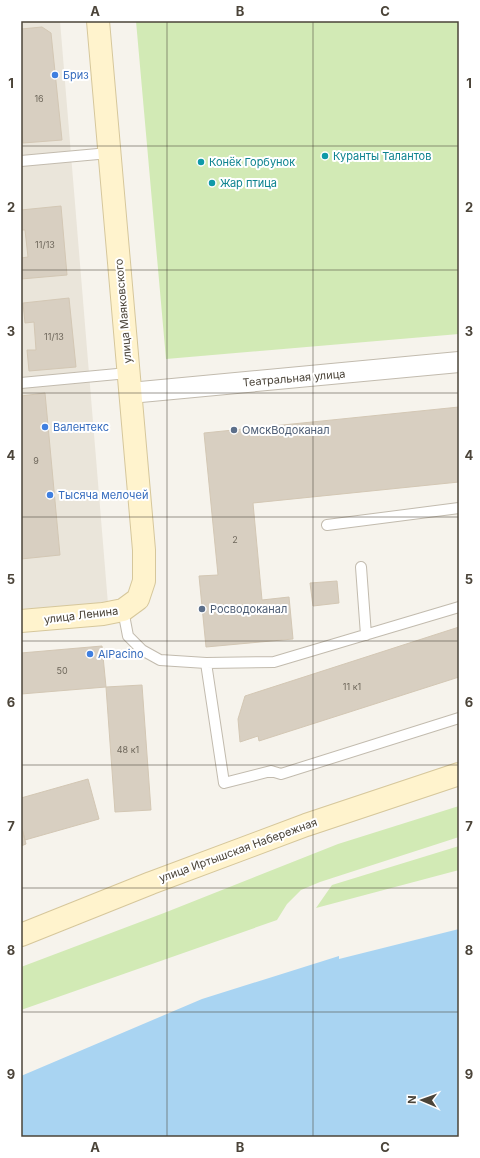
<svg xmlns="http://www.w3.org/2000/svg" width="480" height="1158" font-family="Inter,sans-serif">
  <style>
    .residential { fill: #eae5da }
    .green { fill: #d2eab5 }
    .water { fill: #a9d4f2 }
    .building { fill: #d8cfc1; stroke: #d3c7b4 }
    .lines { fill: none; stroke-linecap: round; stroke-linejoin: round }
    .lane-casing { stroke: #c2bbae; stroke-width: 12 }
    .street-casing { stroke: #c2bbae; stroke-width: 22 }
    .secondary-casing { stroke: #d6c79b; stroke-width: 24 }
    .lane { stroke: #fff; stroke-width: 10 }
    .street { stroke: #fff; stroke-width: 20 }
    .secondary { stroke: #fff3cd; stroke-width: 22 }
    .grid { fill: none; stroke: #4b4439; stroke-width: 1; stroke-opacity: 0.55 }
    .shop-dot { fill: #3f7fe0; stroke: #fff; stroke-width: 1.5 }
    .culture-dot { fill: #0f9aa8; stroke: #fff; stroke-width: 1.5 }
    .service-dot { fill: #5c6f8a; stroke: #fff; stroke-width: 1.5 }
    .labels { text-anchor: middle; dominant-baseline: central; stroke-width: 4; stroke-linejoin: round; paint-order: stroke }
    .number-label { font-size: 9px; fill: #6e675b }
    .shop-label { font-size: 11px; fill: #366cbe; stroke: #fff; text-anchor: start }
    .culture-label { font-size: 11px; fill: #0d838f; stroke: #fff; text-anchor: start }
    .street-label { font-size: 11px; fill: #4b4439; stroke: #fff }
    .service-label { font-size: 11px; fill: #4e5e75; stroke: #fff; text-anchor: start }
    .neatline { fill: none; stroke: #4b4439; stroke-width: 1.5 }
    .grid-label { font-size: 13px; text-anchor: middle; font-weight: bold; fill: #4b4439 }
  </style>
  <rect width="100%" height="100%" fill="#f6f3ec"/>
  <path class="residential" d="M21,21H60L108,604L21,609Z"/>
  <path class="green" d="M136,21H459V334L166,359Z
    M459,806V837L320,882L301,890L287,904L277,920L21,1010V967L164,913L338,844Z
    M459,846V870L316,908L332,885Z"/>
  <path class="water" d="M459,929V1137H21V1076L202,999L339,956V959Z"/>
  <path class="building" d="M42,27L51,33L62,140L23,143L21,122V29Z
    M61,206L67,275L21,279V258L28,257L25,230H21V210Z
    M69,298L76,367L29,371L27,350H36L34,322L25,323L23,303Z
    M45,393L60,555L21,559V396Z
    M459,407V482L253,503L262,600L289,597L293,639L206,647L199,576L218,575L204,433Z
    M337,581L339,603L313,606L310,583Z
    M459,627V677L259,741L258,736L240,742L238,719L245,696Z
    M102,646L106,687L21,694V653Z
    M142,685L151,810L115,812L106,687Z
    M88,779L99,819L25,840L21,825V798Z
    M21,825L26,844L21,846Z"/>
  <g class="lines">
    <defs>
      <path id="lane" d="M21,161L109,153
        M21,383L128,373
        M327,525L459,508
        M361,567L366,635
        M123,610L128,636L142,650L160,660L206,663L274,662L459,607
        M206,663L224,783L271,771L281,774L459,718"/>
      <path id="street" d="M130,393L459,362"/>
      <path id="secondary" d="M21,621L103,614L123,610L138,599L144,581V550L98,21
        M21,935L151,883L306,825L459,774"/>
    </defs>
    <use href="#lane" class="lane-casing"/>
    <use href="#street" class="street-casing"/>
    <use href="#secondary" class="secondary-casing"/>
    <use href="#lane" class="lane"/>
    <use href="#street" class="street"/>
    <use href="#secondary" class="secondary"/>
  </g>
  <path class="grid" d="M167,21V1137M313,21V1137M21,146H459M21,270H459M21,393H459M21,517H459M21,641H459M21,765H459M21,888H459M21,1012H459"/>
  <g class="shop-dot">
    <circle cx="55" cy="75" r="4"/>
    <circle cx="45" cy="427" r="4"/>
    <circle cx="50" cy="495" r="4"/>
    <circle cx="90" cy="654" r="4"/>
  </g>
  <g class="culture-dot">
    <circle cx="325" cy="156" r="4"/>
    <circle cx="201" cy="162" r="4"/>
    <circle cx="212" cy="183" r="4"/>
  </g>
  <g class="service-dot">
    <circle cx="234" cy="430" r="4"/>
    <circle cx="202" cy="609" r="4"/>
  </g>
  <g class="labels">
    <g class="number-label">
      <text x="39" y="98">16</text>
      <text x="45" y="244">11/13</text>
      <text x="54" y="336">11/13</text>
      <text x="36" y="460">9</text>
      <text x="235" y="539">2</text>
      <text x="62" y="670">50</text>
      <text x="352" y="686">11 к1</text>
      <text x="128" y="749">48 к1</text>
    </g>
    <g class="shop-label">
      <text x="63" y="75">Бриз</text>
      <text x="53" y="427">Валентекс</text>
      <text x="58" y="495">Тысяча мелочей</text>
      <text x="98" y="654">AlPacino</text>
    </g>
    <g class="culture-label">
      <text x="333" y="156">Куранты Талантов</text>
      <text x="209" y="162">Конёк Горбунок</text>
      <text x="220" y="183">Жар птица</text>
    </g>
    <g class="street-label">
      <text transform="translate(123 311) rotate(-95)">улица Маяковского</text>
      <text transform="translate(294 378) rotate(-5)">Театральная улица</text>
      <text transform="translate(81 615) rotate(-7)">улица Ленина</text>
      <text transform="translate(238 850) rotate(-20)">улица Иртышская Набережная</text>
    </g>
    <g class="service-label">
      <text x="242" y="430">ОмскВодоканал</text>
      <text x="210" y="609">Росводоканал</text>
    </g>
  </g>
  <rect width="480" height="1158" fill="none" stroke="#ffffff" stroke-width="44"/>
  <g transform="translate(422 1100) rotate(272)" stroke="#ffffff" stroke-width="3" paint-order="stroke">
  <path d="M0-3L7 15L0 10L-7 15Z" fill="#4b4439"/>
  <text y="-6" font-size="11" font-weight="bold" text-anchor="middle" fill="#4b4439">N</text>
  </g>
  <rect x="22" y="22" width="436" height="1114" class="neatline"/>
  <g class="grid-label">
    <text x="95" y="16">A</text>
    <text x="240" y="16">B</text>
    <text x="385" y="16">C</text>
    <text x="11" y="88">1</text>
    <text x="469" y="88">1</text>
    <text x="11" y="212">2</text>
    <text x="469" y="212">2</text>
    <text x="11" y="336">3</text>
    <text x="469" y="336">3</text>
    <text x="11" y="460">4</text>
    <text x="469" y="460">4</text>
    <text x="11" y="584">5</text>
    <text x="469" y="584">5</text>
    <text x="11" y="707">6</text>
    <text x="469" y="707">6</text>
    <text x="11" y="831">7</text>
    <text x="469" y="831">7</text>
    <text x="11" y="955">8</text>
    <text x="469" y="955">8</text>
    <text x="11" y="1079">9</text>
    <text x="469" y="1079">9</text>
    <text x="95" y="1152">A</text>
    <text x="240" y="1152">B</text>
    <text x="385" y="1152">C</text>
  </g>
</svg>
